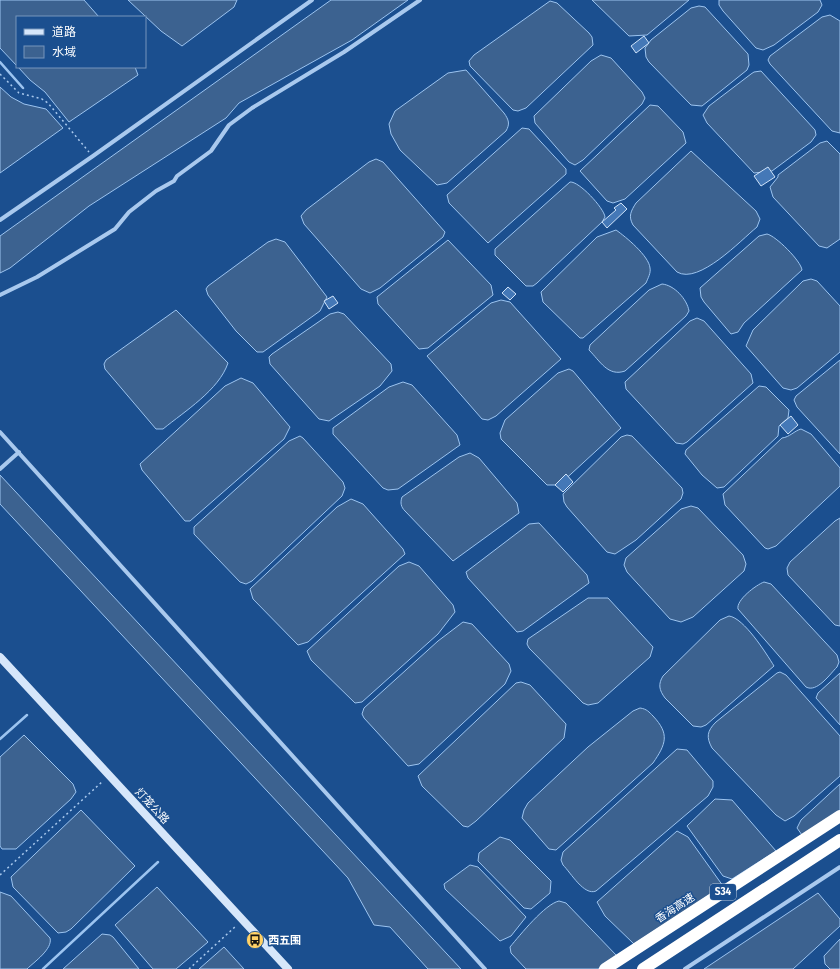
<svg xmlns="http://www.w3.org/2000/svg" width="840" height="969" font-family="'Fira Sans','Noto Sans SC',sans-serif">
  <style>
    .water { fill: #3c6290; stroke: #9cc4f0 }
    .lines { fill: none; stroke-linecap: round; stroke-linejoin: round }
    .stream { stroke: #9cc4f0; stroke-width: 2.5 }
    .building { fill: #4478b7; stroke: #cfe3fa }
    .path { stroke: #a9c9ee; stroke-width: 1.5; stroke-dasharray: 2 3; stroke-linecap: butt }
    .street { stroke: #a9c9ee; stroke-width: 4 }
    .secondary { stroke: #d6e6fa; stroke-width: 8 }
    .highway { stroke: #fff; stroke-width: 12 }
    .labels { text-anchor: middle; dominant-baseline: central; stroke-width: 3; stroke-linejoin: round; paint-order: stroke }
    .shield { fill: #1b4f8f; stroke: #bbcadd; stroke-width: 1 }
    .shield-label { font-size: 10px; font-weight: bold; fill: #fff }
    .street-label { font-size: 11px; fill: #fff; stroke: #1b4f8f }
    .poi-label { font-size: 11px; font-weight: bold; fill: #fff; stroke: #1b4f8f; text-anchor: start }
  </style>
  <rect width="100%" height="100%" fill="#1b4f8f"/>
  <path class="water" d="M0,0H84L99,17H17V66L0,48Z
    M128,0H237L234,7L182,46L161,31Z
    M331,0H408L352,40L239,103L226,118L89,206L10,268L0,273V236Z
    M592,0H689L647,35L629,36Z
    M719,0H820L822,5L818,12L774,45L763,50L756,48L723,11L719,5Z
    M550,1L557,3L589,33L592,37L593,45L526,108L518,111L513,110L470,66L469,61L474,55Z
    M699,6L705,7L748,54L749,65L747,70L702,106L691,105L649,62L646,57L645,48L651,40L691,8Z
    M830,15L840,21V133L832,131L770,64L768,60L770,56L822,17Z
    M601,55L611,58L642,92L645,98L642,104L583,160L575,165L569,162L535,123L534,116L591,61Z
    M18,67H135L138,75L69,122L45,92L30,80Z
    M466,70L504,113C509,120 510,124 506,131L447,183L437,185L400,150L391,134L389,124L395,111L448,73Z
    M761,71L815,130L816,135L811,142L772,171L754,173L707,123L703,115L709,106L751,74L754,72Z
    M0,87L11,97L24,104L46,109L63,128L0,173Z
    M650,105L658,106L683,132L686,143L625,199L613,203L607,201L580,171Z
    M522,128L529,129L566,169V174L488,243L449,203L447,195Z
    M827,141L840,154V239L827,248L819,246L773,197L770,187L778,177V175L820,143Z
    M691,151L756,211L760,219L757,227C741,240 699,285 677,272L633,225C628,216 631,211 636,203Z
    M376,159L383,162L445,232L443,237L380,288L370,293L361,289L304,224L301,216L306,210L369,162Z
    M570,182C579,181 604,208 605,217L602,222L537,283L533,286H526L495,255V249Z
    M616,230C626,237 649,256 650,268C651,273 648,278 646,283L583,338H580L543,302L541,292L597,237Z
    M767,234C776,236 801,261 802,270L744,323L738,332L731,334L704,302L701,297L700,288L759,236Z
    M276,239L285,242L327,297L320,311L263,352H257L236,331L208,295L206,289L208,286L268,242Z
    M448,240L491,285L493,295L428,348L419,349L378,304L377,297Z
    M811,279L817,281L840,306V352L797,388L791,390L783,388L746,346L753,330L803,281Z
    M662,284C674,285 687,299 689,311L686,316L625,371C608,377 600,361 589,350L590,345L649,290Z
    M501,300L510,302L561,359L496,416L488,420L482,419L427,356L491,303Z
    M176,310L228,363C219,390 185,411 163,429H156L105,369L104,364L106,360Z
    M338,312L344,314L391,364L392,371L380,386L329,421L319,419L270,364L269,357L272,354L330,314Z
    M697,318L704,321L751,374L753,383L687,442L683,444L676,443L626,389L625,382L690,321Z
    M840,360V454L797,407L794,400L796,396Z
    M569,369L573,371L621,428L559,485H547L501,439L500,433L505,420L558,373Z
    M241,378L253,383L290,427L284,439L190,521H185L142,470L140,464L225,386Z
    M403,382L412,385L457,435L460,445L398,489L388,490L383,488L333,434V428L389,387Z
    M759,386L766,387L789,410L788,418L779,426L778,436L724,487L717,488L702,475L685,454L686,450Z
    M801,429L811,434L840,468V486L776,546L768,549L765,548L725,505L723,494L782,438C790,437 794,431 801,429Z
    M627,435L632,436L682,488L683,493L681,499L636,540L615,554L607,552L567,507L564,502L563,494L621,437Z
    M300,436L303,438L343,482L345,488L342,496L252,581L246,584L240,582L194,534V527L289,441Z
    M470,453L479,458L517,503L519,513L453,561L405,511C401,507 400,503 402,497L459,457Z
    M0,475L461,969H428L390,927L374,925L348,878L0,504Z
    M351,499L363,504L403,549L405,554L308,642L298,645L253,599L250,589L337,507Z
    M691,506L698,508L743,555L746,564L744,571L693,617L681,622L670,619L627,572L624,565L626,558L681,509Z
    M840,518V626L835,625L788,575L787,568L790,562L835,521Z
    M539,523L587,575L589,583L523,631L517,632L468,578L466,572L529,524Z
    M409,562L419,566L453,605L455,612L438,634L362,702L355,703L311,660L307,651L399,566Z
    M764,582L771,584L837,655L839,662L837,667C830,674 817,693 806,687L738,609C736,600 756,585 764,582Z
    M588,598H608L653,647L650,657L598,703L588,705L583,703L529,648L527,644L528,639Z
    M729,616C744,618 766,653 774,666L706,725L701,727L693,726L665,698C659,690 658,684 663,676L720,620Z
    M463,622L472,624L509,664L511,671L505,684L419,764L408,766L364,718L362,714L364,708L438,641Z
    M777,673L780,672L786,675L840,736V776L794,816L785,821L776,815L712,748C706,737 707,731 716,722Z
    M840,673V725L816,698L818,693Z
    M521,682L530,685L566,724L564,738L476,821L468,827L463,826L422,786L418,776L516,683Z
    M640,708C647,709 649,712 653,716C670,734 666,744 653,763L556,850L549,849L522,818L524,810L528,803L588,747L633,711Z
    M24,735L73,784L76,792L71,799L16,849H2L0,846V757Z
    M677,749L687,750L713,781V787L708,796L596,891C584,896 571,873 563,865L561,860L563,852Z
    M840,784V811L802,835L797,828L801,820Z
    M715,799L732,800L776,851L732,879L723,876L687,826Z
    M81,810L135,866L71,929L66,932L58,933L13,887L11,877Z
    M677,831L688,837L723,886L634,944L605,916L597,902Z
    M500,837L510,840L551,881L550,893L531,909L524,908L478,861L479,853Z
    M470,865L478,867L526,917L511,936L500,941L445,889L444,884Z
    M157,887L208,942L176,969H153L115,925Z
    M0,892L11,896L50,938C53,949 34,962 27,969H0Z
    M818,893L840,919V926L793,969H704Z
    M559,901L566,903L617,956L598,969H526L511,953L510,947C520,935 545,904 559,901Z
    M102,934L110,935L113,937L139,969H63Z
    M840,939V969H830L825,964L824,956Z
    M224,947L244,969H199Z"/>
  <g class="lines">
    <path class="stream" d="M0,62L23,88
      M0,739L27,715
      M43,969L158,862"/>
  </g>
  <path class="building" d="M644,36L649,43L636,53L631,46Z
    M768,167L775,177L761,186L754,176Z
    M621,203L627,209L607,228L602,222L616,210L614,208Z
    M508,287L516,294L510,300L502,293Z
    M333,296L338,303L329,309L324,301Z
    M791,416L798,425L788,434L780,425Z
    M566,474L573,482L563,492L555,485Z"/>
  <g class="lines">
    <path class="path" d="M0,74L19,93L42,99L48,103L89,152
      M0,875L103,781
      M189,969L236,926"/>
    <path class="street" d="M0,220L93,156L312,0
      M0,295L37,277L115,229L129,212L156,191L174,181L177,176L211,151L229,125L252,108L344,52L420,0
      M0,432L485,969
      M0,469L19,452
      M685,969L840,867"/>
    <path class="secondary" d="M0,657L288,969"/>
    <path class="highway" d="M605,969L840,816
      M643,969L840,840"/>
  </g>
  <defs>
    <symbol id="bus-disc" viewBox="-11 -11 22 22"><circle r="9.5" fill="#ffd166" stroke="#1b4f8f"/><path d="M-5-6H5V4H4V6H2V4H-2V6H-4V4H-5ZM-3.5-4V0h7V-4ZM-3.5 1.2v1.5H-2V1.2ZM2 1.2v1.5H3.5V1.2Z" fill="#111"/></symbol>
  </defs>
  <g fill-rule="evenodd">
    <use href="#bus-disc" x="245" y="930" width="20" height="20"/>
  </g>
  <g class="labels">
    <rect class="shield" x="710" y="884" width="26" height="16" rx="3"/>
    <g class="shield-label">
      <text x="723" y="892">S34</text>
    </g>
    <g class="street-label">
      <text transform="translate(152 806) rotate(47)">灯笼公路</text>
      <text transform="translate(675 908) rotate(-33)">香海高速</text>
    </g>
    <g class="poi-label">
      <text x="268" y="940">西五围</text>
    </g>
  </g>
  <rect x="16" y="16" width="130" height="52" fill="#1b4f8f" stroke="#7695bc"/>
  <rect x="24" y="29" width="20" height="6" fill="#d6e6fa" stroke="#7695bc"/>
  <text x="52" y="36" font-size="12" fill="#ffffff">道路</text>
  <rect x="24" y="46" width="20" height="12" fill="#3c6290" stroke="#7695bc"/>
  <text x="52" y="56" font-size="12" fill="#ffffff">水域</text>
</svg>
